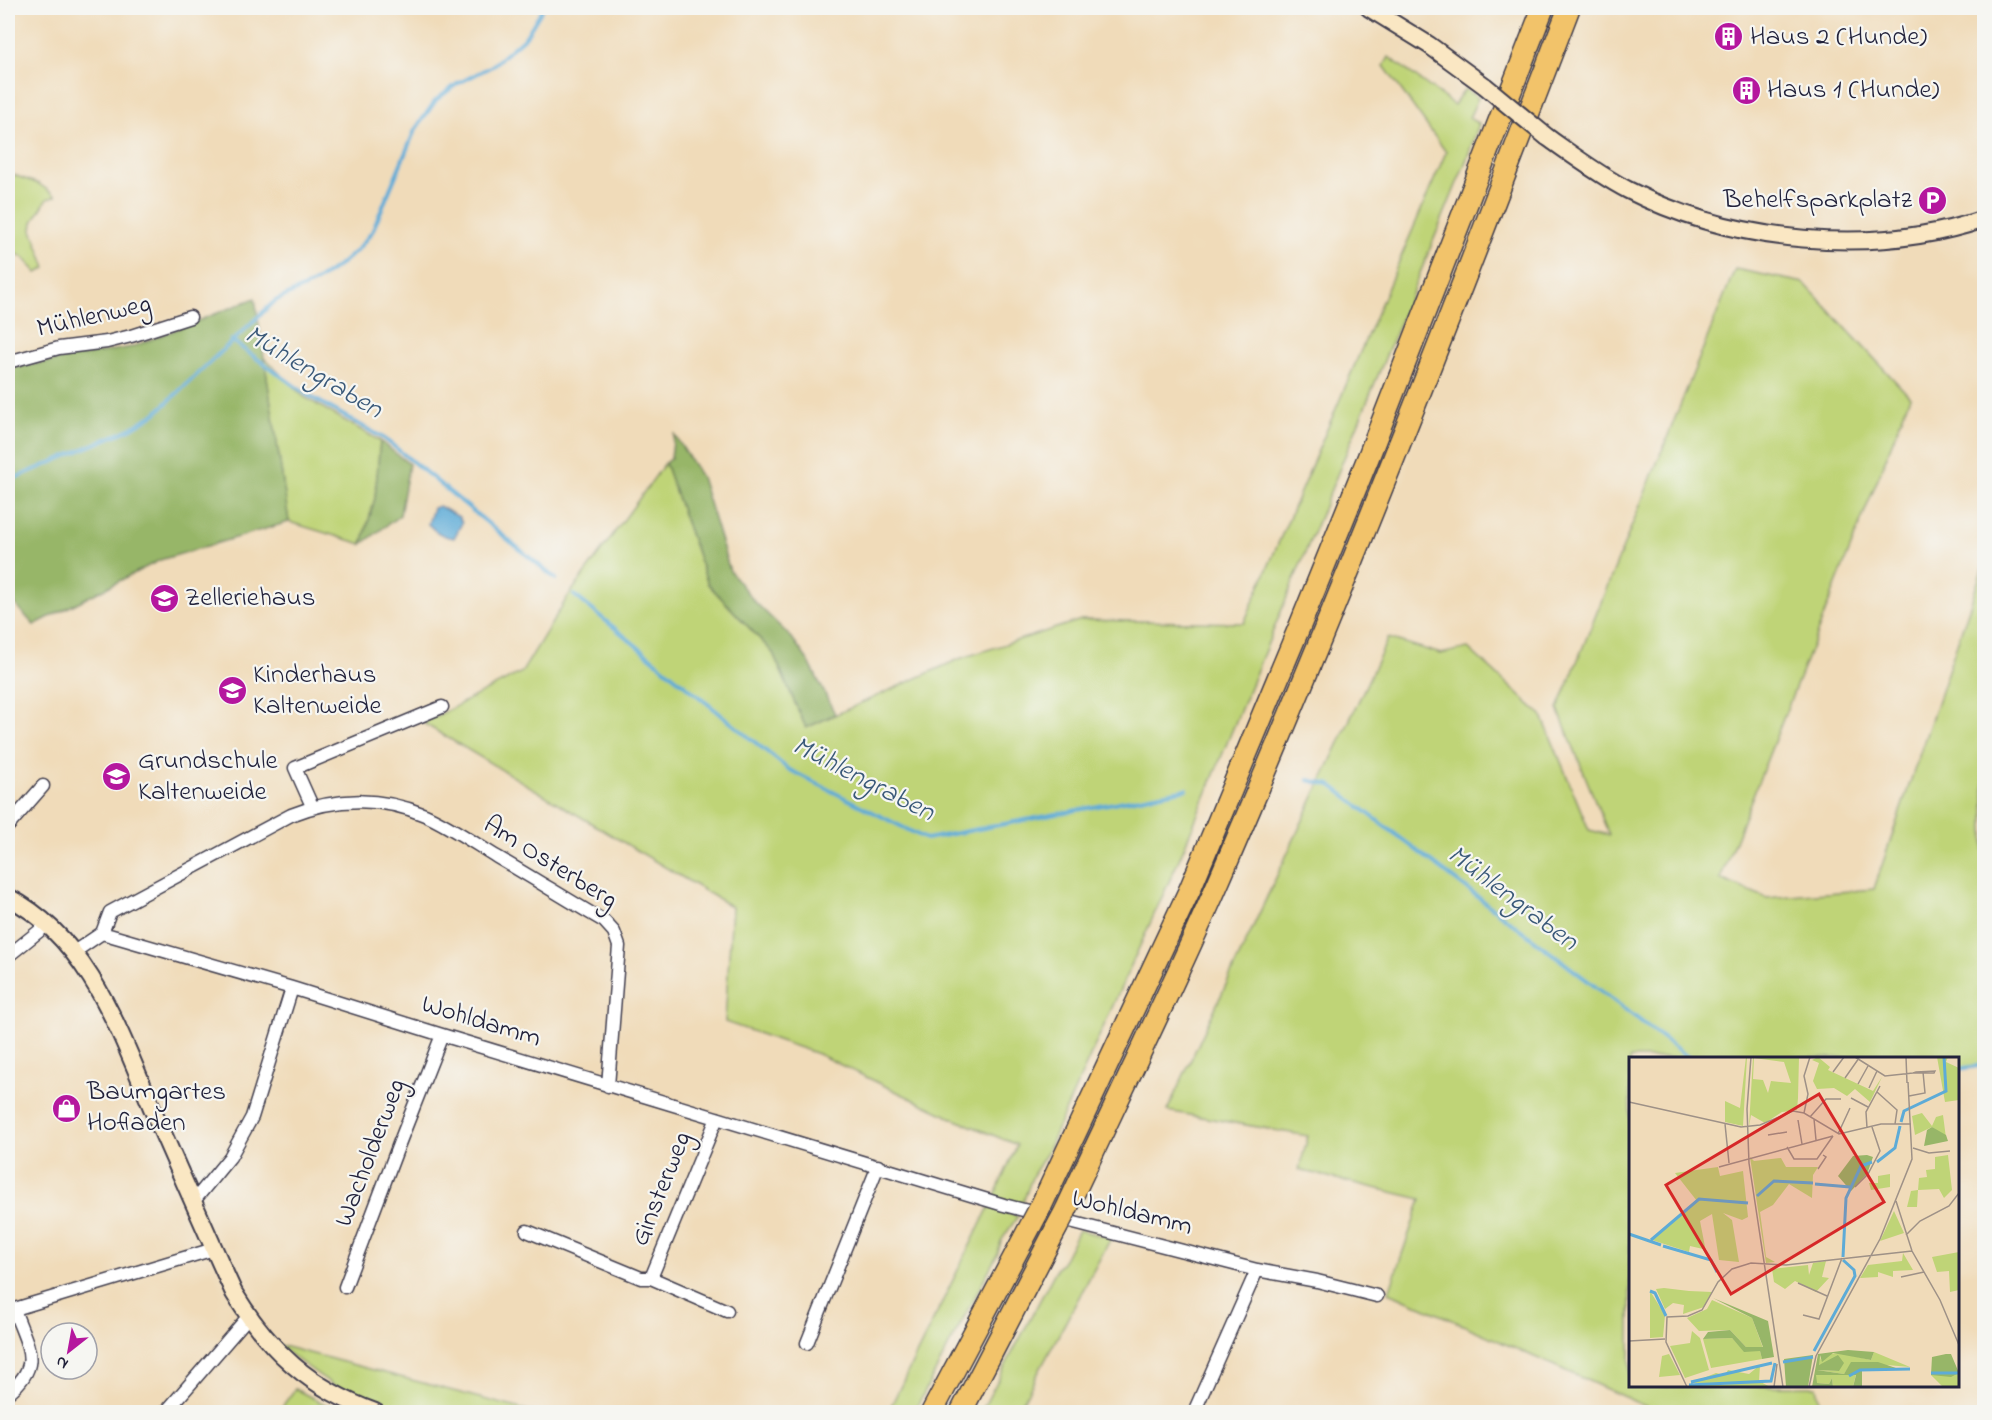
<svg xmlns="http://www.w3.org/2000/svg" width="1992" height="1420" font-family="'Indie Flower',sans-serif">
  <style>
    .green { fill: #bfd477; stroke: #707b59; stroke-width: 1.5 }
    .forest { fill: #97b668; stroke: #5c6c52; stroke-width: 1.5 }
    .water { fill: #5dabd7; stroke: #406689; stroke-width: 1.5 }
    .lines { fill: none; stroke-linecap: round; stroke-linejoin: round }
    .stream { stroke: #5dabd7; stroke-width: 4 }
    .street-casing { stroke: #413e4e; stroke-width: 15 }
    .secondary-casing { stroke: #413e4e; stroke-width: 20 }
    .highway-casing { stroke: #413e4e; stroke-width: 24 }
    .street { stroke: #fff; stroke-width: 12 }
    .secondary { stroke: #fae7c3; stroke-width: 16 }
    .highway { stroke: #f2c36a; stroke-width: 21 }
    .secondary-bridge-casing { stroke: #413e4e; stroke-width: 20; stroke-linecap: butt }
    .highway-bridge-casing { stroke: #413e4e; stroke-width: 24; stroke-linecap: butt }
    .secondary-bridge { stroke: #fae7c3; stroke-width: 16 }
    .highway-bridge { stroke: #f2c36a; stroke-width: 21 }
    .labels { text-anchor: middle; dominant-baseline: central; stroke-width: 4.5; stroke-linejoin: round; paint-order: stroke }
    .poi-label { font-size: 27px; fill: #22223b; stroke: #f6f6f2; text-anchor: start }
    .street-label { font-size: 27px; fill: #22223b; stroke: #f6f6f2 }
    .water-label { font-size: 28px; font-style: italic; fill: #3a5979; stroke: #f6f6f2 }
    .inset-river { fill: none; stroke: #5dabd7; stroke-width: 3 }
    .inset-road { fill: none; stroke: #9e9187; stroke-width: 1.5 }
    .view { fill: #d62828; fill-opacity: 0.15; stroke: #d62828; stroke-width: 3 }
    .inset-edge { fill: none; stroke: #22223b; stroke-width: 3 }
  </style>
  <rect width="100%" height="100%" fill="#f6f6f2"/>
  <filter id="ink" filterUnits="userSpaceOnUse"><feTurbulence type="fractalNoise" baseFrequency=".0167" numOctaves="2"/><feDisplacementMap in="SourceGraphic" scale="12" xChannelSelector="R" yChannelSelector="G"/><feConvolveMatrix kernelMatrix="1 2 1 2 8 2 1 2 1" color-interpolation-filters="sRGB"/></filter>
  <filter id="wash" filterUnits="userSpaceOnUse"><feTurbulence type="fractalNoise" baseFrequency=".008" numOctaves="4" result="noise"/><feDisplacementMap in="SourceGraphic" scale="24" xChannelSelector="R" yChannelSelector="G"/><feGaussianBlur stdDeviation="1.35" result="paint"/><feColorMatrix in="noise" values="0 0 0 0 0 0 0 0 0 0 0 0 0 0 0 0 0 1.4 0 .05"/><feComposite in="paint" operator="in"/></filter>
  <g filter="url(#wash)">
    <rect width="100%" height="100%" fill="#f0dbb9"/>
    <path class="green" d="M1389,57L1454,105L1465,89L1478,98L1469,118L1479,124L1466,161L1181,855L1045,1156L1033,1175L1022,1205L994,1197L1017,1145L954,1119L818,1054L725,1022L732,907L423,723L522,672L567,598L665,463L708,584L773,653L806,728L959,659L1081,620L1244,623L1446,152L1384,66Z
      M8,173L39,184L56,196L47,199L33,222L32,230L46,268L37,273L23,257L8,251Z
      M1735,269L1804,283L1910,397L1720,879L1767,898L1874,889L1984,564V1065L1958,1069V1058H1630V1386H1817L1821,1412H1658L1389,1292L1421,1199L1299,1170L1308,1136L1167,1111L1388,638L1441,654L1468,648L1542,716L1589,830L1609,835L1558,709Z
      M264,358L304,397L380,441L375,498L362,544L289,522Z
      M989,1207L1018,1216L1001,1241L998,1253L914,1412H888Z
      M1079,1230L1111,1238L1017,1412H981L1057,1268L1062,1263Z
      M275,1344L533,1412H402L336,1387Z
      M295,1389L340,1412H278Z"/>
    <path class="forest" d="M255,298L289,522L160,560L34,625L8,597V369L132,347Z
      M674,434L701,477L730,571L754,601L792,638L809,662L835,714L806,728L773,653L708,584L665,463L671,458Z
      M380,441L409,464L400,515L362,544L375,498Z"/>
    <path class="water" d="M439,506L459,517L462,523L454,538C443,537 435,532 428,524L433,508Z"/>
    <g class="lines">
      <path class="stream" d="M231,340L306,394L385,439L556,579
        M8,481L130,429L156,413L275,301L313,283L340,265L358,249L372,232L415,130L436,100L457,84L492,66L526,36L543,8
        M574,595L788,769L926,839L1187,789
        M1308,780L1331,785L1689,1058
        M1958,1069L1984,1065"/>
    </g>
  </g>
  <g filter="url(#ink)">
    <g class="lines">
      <defs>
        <path id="street" d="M8,362L59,348L107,342L131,336L190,317
          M312,806L295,768L442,707
          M8,826L43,786
          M102,933L292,988L442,1035L1004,1205L1257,1270L1317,1281L1377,1296
          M102,933L110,912L291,815C336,797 380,796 425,815C450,826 474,843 497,857C533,878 568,900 604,921L614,932L619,946L608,1086
          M74,952L102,933
          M8,956L48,924
          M193,1202L230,1157L252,1117L292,988
          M527,1231L641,1278H651L727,1311
          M651,1278L717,1118
          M345,1287L399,1144L442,1035
          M8,1311L214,1249
          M807,1343L878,1166
          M8,1393C44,1364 27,1347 14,1309
          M166,1412L248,1317
          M1194,1412L1257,1270"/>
        <path id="secondary" d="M1369,8L1429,45L1485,86
          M1547,137C1574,156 1599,175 1628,190C1732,243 1873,257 1984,219
          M8,897C93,941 122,1040 158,1122C183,1179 208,1236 234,1293C269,1351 310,1388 375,1412"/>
        <path id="highway" d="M1041,1206L1190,889L1301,623L1368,458L1543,8
          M1065,1212C1114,1107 1165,1003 1212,897C1339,604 1455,306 1569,8
          M932,1412L1032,1223
          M961,1412L1056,1229"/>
      </defs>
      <use href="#street" class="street-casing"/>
      <use href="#secondary" class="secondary-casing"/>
      <use href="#highway" class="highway-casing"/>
      <use href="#street" class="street"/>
      <use href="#secondary" class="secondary"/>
      <use href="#highway" class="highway"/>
      <defs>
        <path id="secondary-bridge" d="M1485,86L1547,137"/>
        <path id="highway-bridge" d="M1032,1223L1041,1206
          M1056,1229L1065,1212"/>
      </defs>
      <use href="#secondary-bridge" class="secondary-bridge-casing"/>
      <use href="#highway-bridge" class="highway-bridge-casing"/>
      <use href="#secondary-bridge" class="secondary-bridge"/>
      <use href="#highway-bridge" class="highway-bridge"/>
    </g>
  </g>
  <defs>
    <symbol id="building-disc" viewBox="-11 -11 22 22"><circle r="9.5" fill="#b5179e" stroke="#f6f6f2"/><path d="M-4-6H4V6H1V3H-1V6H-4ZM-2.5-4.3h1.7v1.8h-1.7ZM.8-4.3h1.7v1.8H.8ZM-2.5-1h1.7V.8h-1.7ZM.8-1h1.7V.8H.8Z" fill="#fff"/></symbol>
    <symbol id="parking-disc" viewBox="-11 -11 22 22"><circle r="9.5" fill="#b5179e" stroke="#f6f6f2"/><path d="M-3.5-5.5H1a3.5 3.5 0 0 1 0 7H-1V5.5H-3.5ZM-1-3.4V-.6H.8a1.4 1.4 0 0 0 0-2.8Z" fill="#fff"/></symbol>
    <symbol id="school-disc" viewBox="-11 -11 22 22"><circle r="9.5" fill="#b5179e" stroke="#f6f6f2"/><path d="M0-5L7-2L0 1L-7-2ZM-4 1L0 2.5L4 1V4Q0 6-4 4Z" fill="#fff"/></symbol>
    <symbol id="shop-disc" viewBox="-11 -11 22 22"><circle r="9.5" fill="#b5179e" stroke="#f6f6f2"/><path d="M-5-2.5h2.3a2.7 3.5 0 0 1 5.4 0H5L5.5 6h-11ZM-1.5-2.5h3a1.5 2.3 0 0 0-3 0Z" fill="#fff"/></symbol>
  </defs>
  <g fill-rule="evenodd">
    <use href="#building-disc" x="1712" y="20" width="33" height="33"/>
    <use href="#building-disc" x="1730" y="74" width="33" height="33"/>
    <use href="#parking-disc" x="1916" y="184" width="33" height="33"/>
    <use href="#school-disc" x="148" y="582" width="33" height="33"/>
    <use href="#school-disc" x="216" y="674" width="33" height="33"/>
    <use href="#school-disc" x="100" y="760" width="33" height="33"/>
    <use href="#shop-disc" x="50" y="1092" width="33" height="33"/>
  </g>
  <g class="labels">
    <g class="poi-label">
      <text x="1750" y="37">Haus 2 (Hunde)</text>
      <text x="1767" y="90">Haus 1 (Hunde)</text>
      <text x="1912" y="200" text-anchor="end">Behelfsparkplatz</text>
      <text x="185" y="598">Zelleriehaus</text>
      <text x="253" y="675">Kinderhaus<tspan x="253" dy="31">Kaltenweide</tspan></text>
      <text x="138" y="761">Grundschule<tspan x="138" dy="31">Kaltenweide</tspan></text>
      <text x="87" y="1092">Baumgartes<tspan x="87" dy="31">Hofladen</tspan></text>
    </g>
    <g class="street-label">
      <text transform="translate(94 317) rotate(-13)">Mühlenweg</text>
      <text transform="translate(550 863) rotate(32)">Am Osterberg</text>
      <text transform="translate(481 1022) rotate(17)">Wohldamm</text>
      <text transform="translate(371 1153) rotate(-69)">Wacholderweg</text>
      <text transform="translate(662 1189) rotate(-68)">Ginsterweg</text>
      <text transform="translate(1132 1213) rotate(14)">Wohldamm</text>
    </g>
    <g class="water-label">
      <text transform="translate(313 373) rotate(31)">Mühlengraben</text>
      <text transform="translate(863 780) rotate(27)">Mühlengraben</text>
      <text transform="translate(1512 899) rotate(37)">Mühlengraben</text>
    </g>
  </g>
  <g transform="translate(1629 1057)">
    <rect width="330" height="330" fill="#f0dbb9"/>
    <path d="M117,0H118L114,69L96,65V44L111,51ZM124,0H170L169,41L168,53L153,55L136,66L122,58L120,70ZM125,1L155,5L162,26L142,24L139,36L134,23L124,22ZM189,0L201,10L199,13L244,34L253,20L241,45L226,32L218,39L205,31L188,32L184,24L190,6L183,3ZM308,0H319L317,5L330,11V43L316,45ZM293,56L303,69L307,60L314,58L317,81L303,70L286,78L283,59ZM319,98L323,133L315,141L310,132L289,133L288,150H278L282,134L289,133L290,121L298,120L297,113L306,112V100ZM121,100L125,104L152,101L157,110H189L184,118L183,141L160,127L144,148L131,155L137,200L146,205L137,206ZM89,110L91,119L114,114L119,160L113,163L94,156L103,163L110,205L90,203L83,157L71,164L78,200L74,192L61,189L60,195L23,183L68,144L46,116ZM261,117V130L242,133L240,126H249V119ZM265,154L275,176L251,184ZM330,195V233L321,235L320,214L308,215L303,200ZM274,196L284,213L264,214V220L249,215V220L231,221L239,208L273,204ZM197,204L193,220L200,221L187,235L166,224L156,232L145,225L143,212L179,208L180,218L184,206ZM35,231L60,234L83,235L75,250L54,257L55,248L44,246L36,252L27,232ZM21,234L36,258L34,280L21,281ZM83,243L123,261L134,291L117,290L101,273L70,274L58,261L78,252ZM63,274L71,281L80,313L56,321L41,289L61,286ZM103,281L115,294H131L133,302L82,311L74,282ZM245,295L281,310L223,305L215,317L188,313L210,314L209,302L190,308V298L192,303L199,297L210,296L242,303ZM40,297L51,318L30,320L33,299ZM131,308L130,324L141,330L59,329L103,327L62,326L87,316L96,318L99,313L120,317ZM227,317L224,330H204L203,321L200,327L187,326V318ZM330,317V330H314L302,318Z" fill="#bfd477" fill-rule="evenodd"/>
    <path d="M303,70L317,78L319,84L295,89L298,73ZM238,98L244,100L238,117L222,134L209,119L224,99ZM84,241L139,264L145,300L133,302L131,294L115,295L103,281L74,282L79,275L101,273L117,290H134L123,261ZM219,293L245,295L242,303L204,296L193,305L191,298L190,308L209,298L215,306L210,314L188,313L215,317L222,305H249L270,312H233V330H224L227,318H187L188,326L200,327L203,321L204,330H183L189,297ZM317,297H322L330,316L322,320L302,318L303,300ZM184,298L179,330H157L155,302Z" fill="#97b668"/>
    <path class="inset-river" d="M272,65L275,54L317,34L315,0M248,105L266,91L271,69M186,127L221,130M128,139L145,124L184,126M0,177L32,188M22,183L70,142L119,146M34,189L82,203L88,215M214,200L217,141L232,109L243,105M21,234L26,236L37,259M185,294L226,219L225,213L214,203M154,305L184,300M302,316H330M220,319L231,313L281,312M62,325L143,306M60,328L142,324L146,306"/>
    <path class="inset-road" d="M122,0L118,52L120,106L154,330M226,0L256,19L284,16M277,0L278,26M306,14L305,16H284L287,15ZM204,15L215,0M216,21L230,1M229,27L239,9M240,31L248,14M248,35L268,53L266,67M280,39L296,36L294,15M222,41L239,50M0,45L112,70L131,68L164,54L175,56L210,77L252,67H282M175,56L179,37L175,19L181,0M181,60L197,42H212M185,62L187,83M169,63L173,87M96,67L100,106M238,71L237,55L251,29M209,77L221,51M139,78L158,75M158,90L165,102H188L204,79M284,91L300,96L321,94M90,110L204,79M189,112L197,100L194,98M226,130L239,117L251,94L243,70M267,144L283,194L311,243L330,288M277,178L291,164L320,149L330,136M272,220L295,215M169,226L198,239M174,258L190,262L213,201M0,284L36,282M58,330L37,285L38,260L59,259L73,253L89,225L103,212L122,206L157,208L283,194M145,330L148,307M180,330L187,299L251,182L283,102L279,25"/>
    <path class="view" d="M190,37L255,145L102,237L37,128Z"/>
    <rect width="330" height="330" class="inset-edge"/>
  </g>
  <rect width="1992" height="1420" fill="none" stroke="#f6f6f2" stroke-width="30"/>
  <g transform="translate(69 1351) rotate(211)"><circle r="28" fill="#f6f6f2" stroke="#a1a1a9" stroke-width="1.5"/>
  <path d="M0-4.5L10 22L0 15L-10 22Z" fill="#b5179e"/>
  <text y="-9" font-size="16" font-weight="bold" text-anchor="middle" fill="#22223b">N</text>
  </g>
</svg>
